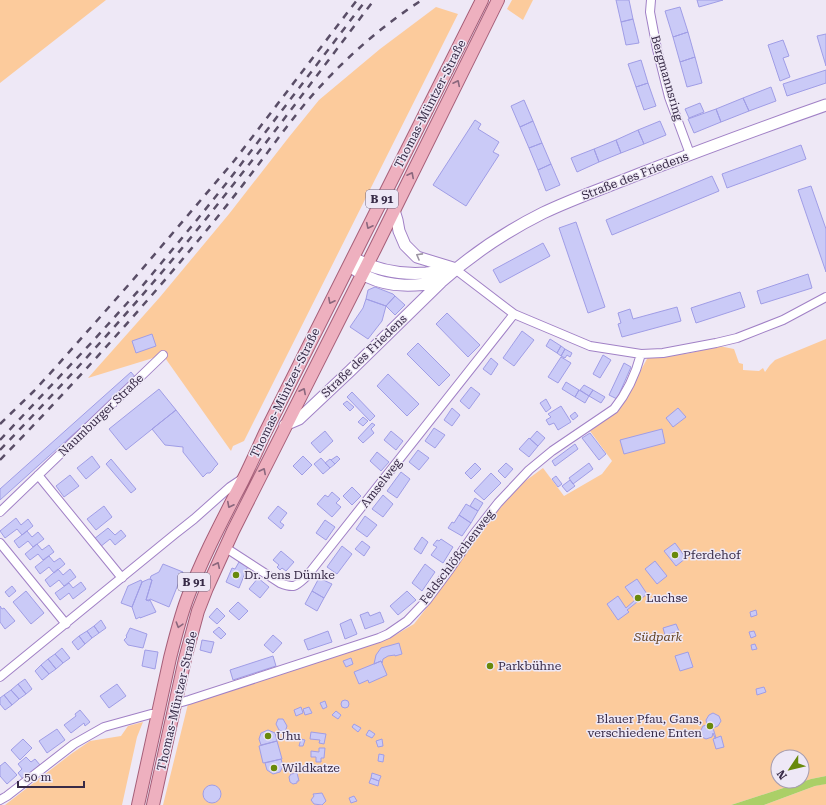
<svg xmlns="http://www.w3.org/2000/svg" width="826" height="805" font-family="'Roboto Serif',serif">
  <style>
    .green { fill: #fccb9c; fill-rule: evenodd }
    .water { fill: #abcf67 }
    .building { fill: #cacaf7; stroke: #a09de6 }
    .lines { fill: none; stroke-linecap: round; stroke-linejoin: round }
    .street-casing { stroke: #a181c6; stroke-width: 10 }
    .secondary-casing { stroke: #a181c6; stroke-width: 13 }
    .primary-casing { stroke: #a65f79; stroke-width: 14 }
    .street { stroke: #fff; stroke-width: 8 }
    .secondary { stroke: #fff; stroke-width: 11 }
    .primary { stroke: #eeb0bf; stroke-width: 12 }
    .rail { stroke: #5a4e67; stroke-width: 2.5; stroke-dasharray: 7 7; stroke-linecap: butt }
    .oneway { stroke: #8a677d }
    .oneway2 { stroke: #9c95a3 }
    .poi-dot { fill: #68890b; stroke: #eee8f6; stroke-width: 1.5 }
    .labels { text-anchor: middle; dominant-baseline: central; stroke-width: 3; stroke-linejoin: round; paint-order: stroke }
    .shield { fill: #eee8f6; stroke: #6f647c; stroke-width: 1 }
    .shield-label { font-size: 11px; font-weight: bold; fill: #382b47 }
    .street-label { font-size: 12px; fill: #382b47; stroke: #eee8f6 }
    .poi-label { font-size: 12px; fill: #382b47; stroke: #eee8f6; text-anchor: start }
    .park-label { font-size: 12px; font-style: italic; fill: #62411f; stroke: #eee8f6 }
  </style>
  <rect width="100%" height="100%" fill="#eee8f6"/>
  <path class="green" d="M0,0H106L0,83Z
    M512,0H533L523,20L507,9Z
    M436,7L458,14L244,441L233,446L231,451L163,355L88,378L160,297L229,214L289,137L319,100L380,49Z
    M826,339V776L811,779L731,805H163L188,704L392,637L414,624L428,606L492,517L520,485L543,468L564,496L602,474L612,461L590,431L614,414L623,403L648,357L670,356L690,353L719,346L734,349L739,363L743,364V370L759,371L763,368L765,372L770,365L775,360ZM778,757H802V781H778Z
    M143,722L137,737L122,805H5L71,754L90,741L121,736L128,726Z
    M824,784H826V805H764L815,786Z"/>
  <path class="water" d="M826,776V784L815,786L764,805H731L811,779Z"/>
  <path class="building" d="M616,0H629L633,19L621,22Z
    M697,0H723L699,7Z
    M680,7L688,32L673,37L665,11Z
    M633,19L639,43L626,45L621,22Z
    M688,32L695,57L680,62L673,37Z
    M826,34V66L817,36Z
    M783,40L789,56L783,58L790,77L780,81L768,45Z
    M695,57L702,83L687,87L680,62Z
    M641,60L648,83L636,87L628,64Z
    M826,70V83L787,96L783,84Z
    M648,83L656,106L644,110L636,87Z
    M771,87L776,101L749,111L743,98Z
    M743,98L749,111L721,122L716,109Z
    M524,100L533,121L520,127L511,106Z
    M700,103L704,112L689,118L685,109Z
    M716,109L721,122L694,133L688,119Z
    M475,120L481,124L478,129L499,142L493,152L499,155L466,206L433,185Z
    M533,121L542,143L529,148L520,127Z
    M660,121L666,135L644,144L638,130Z
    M638,130L644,144L621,153L616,140Z
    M616,140L621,153L599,162L594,149Z
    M542,143L551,164L538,170L529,148Z
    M801,145L806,159L727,188L722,174Z
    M594,149L599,162L577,172L571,158Z
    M551,164L560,185L546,191L538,170Z
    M712,176L719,191L612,235L606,220Z
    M811,186L826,229V272L798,190Z
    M576,222L605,307L588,313L559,228Z
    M543,243L550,256L500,283L493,270Z
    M808,274L812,288L761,304L757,291Z
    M375,287L393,294L395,296L386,306L366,299L368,290Z
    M740,292L745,307L696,323L691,308Z
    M395,296L405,305L395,315L386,306Z
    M366,299L386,306L382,321L368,339L350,327L363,308Z
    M677,307L681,321L622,337L618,324L621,323L618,313L630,309L633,319Z
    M447,313L480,345L468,357L436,324Z
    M522,331L534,340L514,366L503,358Z
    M152,334L156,346L136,353L132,341Z
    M550,339L561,346L557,353L546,346Z
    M418,343L450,375L439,386L407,354Z
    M561,346L565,349L561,356L557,353Z
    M565,349L572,353L570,357L567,355L565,358L561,356Z
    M603,355L611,360L600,378L593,374Z
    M561,357L571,363L558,383L548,377Z
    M491,358L498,364L491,375L483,369Z
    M624,363L631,367L617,399L609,395Z
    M131,372L136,378L0,500V489Z
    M388,374L419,404L407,416L377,386Z
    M566,382L579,390L575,397L562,389Z
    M584,385L593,390L589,396L580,390Z
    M471,387L480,394L469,409L460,401Z
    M159,389L176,410L126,450L109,429Z
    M579,390L589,396L585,403L575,397Z
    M593,390L605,397L601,403L589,396Z
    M352,392L375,416L370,421L347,397Z
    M546,399L551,408L546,412L540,403Z
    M347,401L354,407L350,411L343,404Z
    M561,406L571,422L558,430L554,423L549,425L546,420L551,417L548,414Z
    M452,408L460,415L452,426L444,420Z
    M678,408L686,417L673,427L666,418Z
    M176,410L218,464L214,468L213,470L210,473H207L203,477L183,452V447L165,445L152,429Z
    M575,412L578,416L573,420L570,416Z
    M363,417L368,421L363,426L358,422Z
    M372,423L375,425L371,429L374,433L363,443L358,438Z
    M434,428L445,435L435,448L425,441Z
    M662,429L665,443L624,454L620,440Z
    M325,431L333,441L320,453L311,443Z
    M391,431L403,441L396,450L384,440Z
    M537,431L545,438L538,446L530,439Z
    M590,433L606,454L599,460L582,438Z
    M529,438L538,446L529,457L519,449Z
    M575,444L578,449L555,466L552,461Z
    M418,450L429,458L419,470L409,462Z
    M377,452L389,462L381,471L370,461Z
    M92,456L100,467L86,479L77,468Z
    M303,456L312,465L302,475L293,466Z
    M337,456L340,459L335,464L331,460Z
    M321,458L330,468L323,474L314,464Z
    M111,459L136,489L131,493L106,464Z
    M330,459L335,464L330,468L325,463Z
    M475,463L481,469L471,479L465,473Z
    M506,463L513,469L505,478L498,471Z
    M589,463L593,469L573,484L569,478Z
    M401,472L410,479L397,498L387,491Z
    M491,473L501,483L484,500L474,491Z
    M70,475L79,486L64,497L56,486Z
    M556,476L562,484L558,487L552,479Z
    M570,480L575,486L567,492L562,486Z
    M352,487L361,496L352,505L343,496Z
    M332,492L340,499L336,503L341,507L332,517L317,504L325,495L328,497Z
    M383,495L393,504L383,517L372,509Z
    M475,498L483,503L478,511L470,506Z
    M466,504L478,511L471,523L459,515Z
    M104,506L112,517L96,530L87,519Z
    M278,506L287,513L280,522L284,525L281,529L268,518Z
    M459,515L471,523L462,536L448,528L452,522L454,523Z
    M365,516L377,525L367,537L356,529Z
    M16,518L21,525L28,519L33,526L22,535L17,529L5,538L0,531Z
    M325,520L335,527L326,540L316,533Z
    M108,528L115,535L121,530L126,536L115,545L110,539L100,547L94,539Z
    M27,531L32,537L38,532L44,539L33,547L28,541L19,548L14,541Z
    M422,537L428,542L421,554L414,549Z
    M441,539L453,547L443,563L431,555L437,547L433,545L437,540L439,541Z
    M362,541L370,547L364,556L355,549Z
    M675,543L686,558L676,566L664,551Z
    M37,544L42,550L49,545L54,552L43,560L38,554L30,560L25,554Z
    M342,546L352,554L337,574L327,567Z
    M281,551L294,562L286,571L282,568L280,570L277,567L279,565L273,560Z
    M49,556L54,562L60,558L65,564L54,573L49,567L40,574L35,567Z
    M655,561L667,576L657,584L645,569Z
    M239,562L248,566L239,588L226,582L232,568L235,569Z
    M163,564L183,572L169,607L150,599L149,601L146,600L152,580L150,579L151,576L159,572Z
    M425,564L435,572L422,591L412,583Z
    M58,569L63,575L70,569L76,577L64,586L59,580L50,587L45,580Z
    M258,578L269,587L260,598L249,589Z
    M319,578L332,584L324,598L312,591Z
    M149,579L152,580L146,600H150L156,612L140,618V617L136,619L132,607L142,582Z
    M637,579L647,594L627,610L629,612L618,620L607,604L618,596L626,608L635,600L625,587Z
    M141,580L142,582L132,607L121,603L128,586Z
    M81,582L86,589L73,599L69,593L60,600L55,593L69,583L73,588Z
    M12,586L16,591L9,597L5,592Z
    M26,591L44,613L31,624L13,602Z
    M312,591L324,598L317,611L305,604Z
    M407,591L416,600L398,615L390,606Z
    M238,602L248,611L239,620L229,611Z
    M0,606L2,609L4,608L15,621L5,629L0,622Z
    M217,608L225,616L217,624L209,617Z
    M756,610L757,615L751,617L750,612Z
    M368,612L370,616L380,612L384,622L365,629L360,615Z
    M351,619L357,634L345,639L340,624Z
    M101,620L106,628L99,633L94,626Z
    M676,624L679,631L665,635L663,628Z
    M94,626L99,633L92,638L87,631Z
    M219,627L226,634L221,639L213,632Z
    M130,628L147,634L143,648L128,645L124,640L127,637L126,636Z
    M87,631L92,638L85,644L79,636Z
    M328,631L332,642L308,650L304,640Z
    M754,631L756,636L751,638L749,632Z
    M273,635L282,643L273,653L264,645Z
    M79,636L85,644L78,650L72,642Z
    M202,640L214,642L211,653L200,650Z
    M399,643L402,654L395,656V655L388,656L383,659L382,663L381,661L374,664L376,655L381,648Z
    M755,644L757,649L752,650L751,645Z
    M62,648L70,658L63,663L55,654Z
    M145,650L158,652L155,669L142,666Z
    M688,652L693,667L680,671L675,656Z
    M55,654L63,663L56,669L48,659Z
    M273,656L276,666L233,680L230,670Z
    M351,658L353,664L346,667L343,661Z
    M48,659L56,669L49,674L41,665Z
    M381,661L387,675L369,683L368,680L359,684L354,672Z
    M41,665L49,674L42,680L35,671Z
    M25,679L32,689L26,694L18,684Z
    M18,684L26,694L19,699L11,690Z
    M117,684L126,696L109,708L100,696Z
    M764,687L766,692L757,695L756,689Z
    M11,690L19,699L12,705L4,695Z
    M4,695L12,705L5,710L0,704V698Z
    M341 704a4 4 0 1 1 8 0a4 4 0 1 1-8 0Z
    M325,701L327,707L323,709L320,703Z
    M301,707L303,713L296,716L294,710Z
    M309,707L312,713L305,715L303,709Z
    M80,710L90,722L85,726L84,723L71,733L64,725L76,716L75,714Z
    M336,711L341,715L338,719L332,715Z
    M713,713L719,716L721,721L718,726L713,728L716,738H715L713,733L712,737L706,739L702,737L700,732L703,726L707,725L706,720L709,715Z
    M278,719H283L287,726L285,732L279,730L276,724Z
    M354,724L361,728L358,732L352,727Z
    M57,729L65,740L47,753L39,741Z
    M268,730L275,733L277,741L261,745L259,739L261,733Z
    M369,730L375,734L372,738L366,735Z
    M311,732L326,734L324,744L319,743L320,740L310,739Z
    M721,736L724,747L716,749L713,739Z
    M23,739L32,748L20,760L11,750Z
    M301,739L305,740L303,746H299Z
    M382,739L383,746L378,747L376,741Z
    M277,741L282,759L263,763L259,746Z
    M319,748H325L324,758H321V762H316V757H311V751L319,752Z
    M379,754L384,755L383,762L378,761Z
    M26,757L31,762L35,759L40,765L23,779L18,773L22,769L18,764Z
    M281,759L283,766L280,772L273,774L267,770L265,763Z
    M5,762L17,775L7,784L0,776V766Z
    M297,773L299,781H297V783L293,784L290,782L289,777L291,774Z
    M372,773L381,776L379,781L371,778Z
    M371,778L379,781L378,786L369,783Z
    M203 794a9 9 0 1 1 18 0a9 9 0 1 1-18 0Z
    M322,793L326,801L322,805L314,804L311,800L314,796L313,794Z
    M354,796L357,801L351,803L349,798Z"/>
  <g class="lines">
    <defs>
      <path id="street" d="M651,0L650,12L657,49L669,97L690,154
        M455,269L514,314L590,346L641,354L663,353L716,343L737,338L783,320L826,297
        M38,475L122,578
        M0,512L163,355
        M0,543L66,624
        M226,548L280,583C295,589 296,586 307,576L514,314
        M0,677L175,534L194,519L230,487L242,479
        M176,701L182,702L189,700L379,638L388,634L407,621L427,600L450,569L473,535L498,503L529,470L552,451L614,409C627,393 636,373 641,354
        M0,800L7,796L74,744L104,727L151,714H158"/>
      <path id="secondary" d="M394,210L397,220L399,231L405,245L417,257L453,268
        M353,258C376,270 400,275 426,273C436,272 445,270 455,269
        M349,266C355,270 362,274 368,277C391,288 417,286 441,282
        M285,425L299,419L351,370L441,282C471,255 507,231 543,213C574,198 607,187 639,174C701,150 763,127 826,105"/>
      <path id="primary" d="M138,805L170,658C175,638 180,618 187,599C202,558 223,519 243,480C251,464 258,448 265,433L482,0
        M153,805L185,659L198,611L207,588L233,531L375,249L498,0"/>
    </defs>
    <use href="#street" class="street-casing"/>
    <use href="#secondary" class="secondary-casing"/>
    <use href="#primary" class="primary-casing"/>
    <use href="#street" class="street"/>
    <use href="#secondary" class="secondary"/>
    <use href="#primary" class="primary"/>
    <path class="rail" d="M0,424L34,391L55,368L132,281L234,161L357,0
      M0,440L93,341L139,290L196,221L229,180L366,0
      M0,450C70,377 138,303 201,225C261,151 317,75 374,0
      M0,460C72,386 141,310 206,231C225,208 243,185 261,161C277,140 292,119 309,99C342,61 380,27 422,0"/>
  </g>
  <defs><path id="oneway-chevron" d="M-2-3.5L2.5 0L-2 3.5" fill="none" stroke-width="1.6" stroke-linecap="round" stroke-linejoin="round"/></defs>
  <g class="oneway">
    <use href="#oneway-chevron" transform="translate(457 83) rotate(-64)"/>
    <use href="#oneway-chevron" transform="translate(411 175) rotate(-63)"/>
    <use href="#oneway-chevron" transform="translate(369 226) rotate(116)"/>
    <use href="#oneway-chevron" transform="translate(331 301) rotate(117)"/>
    <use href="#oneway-chevron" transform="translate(303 391) rotate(-63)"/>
    <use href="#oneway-chevron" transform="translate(263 471) rotate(-63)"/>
    <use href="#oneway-chevron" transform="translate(230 505) rotate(117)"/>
    <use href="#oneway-chevron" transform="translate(217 565) rotate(-65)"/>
    <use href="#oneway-chevron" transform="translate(179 625) rotate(107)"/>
  </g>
  <use class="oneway2" href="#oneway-chevron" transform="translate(419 256) rotate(-151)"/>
  <g class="poi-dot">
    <circle cx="675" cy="555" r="4"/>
    <circle cx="236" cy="575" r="4"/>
    <circle cx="638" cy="598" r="4"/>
    <circle cx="490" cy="666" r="4"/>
    <circle cx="710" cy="726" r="4"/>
    <circle cx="268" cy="736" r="4"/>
    <circle cx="274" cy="768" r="4"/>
  </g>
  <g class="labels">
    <g class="shield">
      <rect x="366" y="190" width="32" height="18" rx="3"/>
      <rect x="178" y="573" width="32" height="18" rx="3"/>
    </g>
    <g class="shield-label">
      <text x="382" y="199">B 91</text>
      <text x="194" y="582">B 91</text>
    </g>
    <g class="street-label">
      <text transform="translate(667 78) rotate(74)">Bergmannsring</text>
      <text transform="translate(430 104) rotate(-63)">Thomas-Müntzer-Straße</text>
      <text transform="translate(635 176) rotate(-21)">Straße des Friedens</text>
      <text transform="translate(364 356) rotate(-44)">Straße des Friedens</text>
      <text transform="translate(285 393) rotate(-64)">Thomas-Müntzer-Straße</text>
      <text transform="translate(101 415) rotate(-44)">Naumburger Straße</text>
      <text transform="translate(381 483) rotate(-52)">Amselweg</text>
      <text transform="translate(457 557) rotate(-53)">Feldschlößchenweg</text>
      <text transform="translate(177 701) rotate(-77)">Thomas-Müntzer-Straße</text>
    </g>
    <g class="poi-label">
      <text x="683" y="555">Pferdehof</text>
      <text x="244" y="575">Dr. Jens Dümke</text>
      <text x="646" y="598">Luchse</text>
      <text x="498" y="666">Parkbühne</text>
      <text x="702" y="719" text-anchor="end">Blauer Pfau, Gans,<tspan x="702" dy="14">verschiedene Enten</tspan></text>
      <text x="276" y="736">Uhu</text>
      <text x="282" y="768">Wildkatze</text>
    </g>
    <g class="park-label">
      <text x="658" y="637">Südpark</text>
    </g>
  </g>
  <g transform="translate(790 769) rotate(235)"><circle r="19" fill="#eee8f6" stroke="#a59cb0"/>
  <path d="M0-3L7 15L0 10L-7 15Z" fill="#68890b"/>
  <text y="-6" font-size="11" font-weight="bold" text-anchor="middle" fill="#382b47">N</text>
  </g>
  <path d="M18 781v6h66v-6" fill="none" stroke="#382b47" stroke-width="2"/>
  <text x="24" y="781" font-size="12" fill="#382b47" stroke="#eee8f6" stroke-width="3" paint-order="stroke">50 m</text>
</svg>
